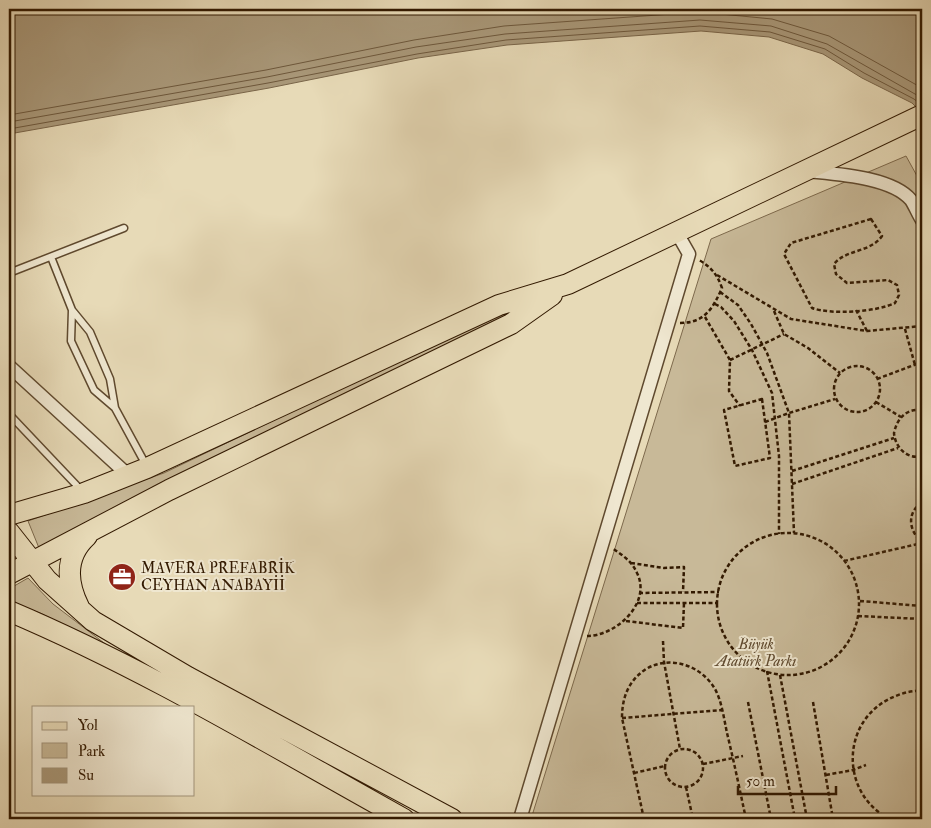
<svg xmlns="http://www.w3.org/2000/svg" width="931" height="828" font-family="'IM FELL Double Pica',serif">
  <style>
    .green { fill: #c8b998; stroke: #7d694c }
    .water { fill: #a99879; stroke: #796549 }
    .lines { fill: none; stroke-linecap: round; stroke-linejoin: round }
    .shore { stroke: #6e583c; stroke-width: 1 }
    .lane-casing { stroke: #5f492e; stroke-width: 9 }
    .street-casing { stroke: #5f492e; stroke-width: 15 }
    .primary-casing { stroke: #321900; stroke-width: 22 }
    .path { stroke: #321900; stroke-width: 2.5; stroke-dasharray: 4 2.5; stroke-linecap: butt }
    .lane { stroke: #efe7d0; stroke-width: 6 }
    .street { stroke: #efe7d0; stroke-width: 12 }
    .primary { stroke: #e7dab7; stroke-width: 20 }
    .labels { text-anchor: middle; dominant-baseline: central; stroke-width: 4; stroke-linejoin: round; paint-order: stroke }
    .poi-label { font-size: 15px; fill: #321900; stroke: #efe7d0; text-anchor: start }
    .park-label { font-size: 15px; font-style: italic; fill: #5f492e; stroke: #efe7d0 }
  </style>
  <rect width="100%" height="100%" fill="#e7dab7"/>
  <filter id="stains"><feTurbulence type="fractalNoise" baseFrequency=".004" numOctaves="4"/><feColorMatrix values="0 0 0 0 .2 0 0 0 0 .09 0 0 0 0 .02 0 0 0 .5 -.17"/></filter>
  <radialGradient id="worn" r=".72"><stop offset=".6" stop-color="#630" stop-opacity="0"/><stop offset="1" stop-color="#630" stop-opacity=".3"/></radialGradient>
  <path class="green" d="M906,156L922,185V819H531L711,239Z
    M512,306L515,311L169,479L39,548L28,521L164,473Z
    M28,578L53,604L108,646L40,613L9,602V589Z"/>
  <path class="water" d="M9,9H922V113L912,103L862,78L823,54L769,37L701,31L507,45L418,58L269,88L9,134Z"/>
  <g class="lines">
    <path class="shore" d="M9,115L266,70L414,40L504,26L700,12L772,19L829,36L922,88
      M9,122L267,77L416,47L505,34L700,20L771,26L827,44L922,98
      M9,129L268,83L417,54L506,40L700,26L770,32L825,49L864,73L914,99L920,104"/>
    <defs>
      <path id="lane" d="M51,257L72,310L90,332L110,379L115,408L146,465
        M9,273L124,228
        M72,310L71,341L94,390L115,408
        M9,414L81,490"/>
      <path id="street" d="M808,171C836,174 892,177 911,200C915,206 918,214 922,220
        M9,366L128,475
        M520,819L689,254L677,233"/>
      <path id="primary" d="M9,515L84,493L147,468L499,305L568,284L922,115
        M9,532L47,580L93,621L188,677L452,819
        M9,574L169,490L511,324L552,295
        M79,607C66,581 65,556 87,536
        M9,611C146,669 274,747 404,819"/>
    </defs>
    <use href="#lane" class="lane-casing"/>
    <use href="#street" class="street-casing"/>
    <use href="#primary" class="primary-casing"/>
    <path class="path" d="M871,219L882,236C870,253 846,249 834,264L836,274L847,283L888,280L897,285L899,295L895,303C876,312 832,315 812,308L784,254L791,243Z
      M717,275L791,319L867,331L922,326
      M720,292L738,305L751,324L767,353L789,413L794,533
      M715,304L721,307L734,321L752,350L772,393L779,456V534
      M856,310L867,331
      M774,311L784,334L808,348L840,373
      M705,317L730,360L729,391L740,406
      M680,323C705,323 713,308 722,288C717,274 711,267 699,260
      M905,329L915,365
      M730,360L784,334
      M834 389a23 23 0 1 1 46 0a23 23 0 1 1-46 0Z
      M877,379L922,362
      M762,399L770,458L735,466L724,410Z
      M876,402L901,417
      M922,410C907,408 897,418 894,433C895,447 907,460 922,456
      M765,422L789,413L835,399
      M792,471L894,438
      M792,484L898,448
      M922,503C906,512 909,532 922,542
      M717 604a71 71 0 1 1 142 0a71 71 0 1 1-142 0Z
      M844,561L922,543
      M631,563L664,568L684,567L683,592
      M639,593L719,592
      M860,601L922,606
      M637,603H717
      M858,616L922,619
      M626,621L683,628L684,603
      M587,636C616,636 652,603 637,573C632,561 622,555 612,548
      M663,641L664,662L680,749
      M767,671L795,819
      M780,675L807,819
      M916,675H922
      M748,702L771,819
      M813,702L833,819
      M622,718L722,710
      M665 768a19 19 0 1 1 38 0a19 19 0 1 1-38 0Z
      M703,764L743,756
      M634,773L665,766
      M826,775L853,770L866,765
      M686,787L693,819
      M644,819L622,718C622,698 628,681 646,669C670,655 701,665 715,689C722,702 724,719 727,733C734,762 740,791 746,819
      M741,819L770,816
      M890,819C841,795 840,724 889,699C899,694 911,690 922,691"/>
    <use href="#lane" class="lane"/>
    <use href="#street" class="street"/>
    <use href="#primary" class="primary"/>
  </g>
  <defs>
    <symbol id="office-disc" viewBox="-11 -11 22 22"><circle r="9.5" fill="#8f2418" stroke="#efe7d0"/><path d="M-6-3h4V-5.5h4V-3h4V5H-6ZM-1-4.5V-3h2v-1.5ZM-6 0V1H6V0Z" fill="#fff"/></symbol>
  </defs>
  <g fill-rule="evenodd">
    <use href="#office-disc" x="106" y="561" width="32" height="32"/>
  </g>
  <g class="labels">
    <g class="poi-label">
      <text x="141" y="568">MAVERA PREFABRİK<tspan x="141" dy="17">CEYHAN ANABAYİİ</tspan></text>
    </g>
    <g class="park-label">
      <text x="756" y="644">Büyük<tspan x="756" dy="17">Atatürk Parkı</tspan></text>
    </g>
  </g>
  <rect width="931" height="828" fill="none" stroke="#e7dab7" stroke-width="30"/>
  <rect x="10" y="10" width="911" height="808" fill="none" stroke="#321900" stroke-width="2.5"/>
  <rect x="15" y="15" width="901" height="798" fill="none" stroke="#321900"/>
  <rect x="32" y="706" width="162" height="90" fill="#efe7d0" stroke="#a3957d"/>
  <rect x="42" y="722" width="25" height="8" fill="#e7dab7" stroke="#a3957d"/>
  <text x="78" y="730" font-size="15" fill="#321900">Yol</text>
  <rect x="42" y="743" width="25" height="15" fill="#c8b998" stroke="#a3957d"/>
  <text x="78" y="756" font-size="15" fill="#321900">Park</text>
  <rect x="42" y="768" width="25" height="15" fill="#a99879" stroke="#a3957d"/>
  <text x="78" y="780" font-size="15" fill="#321900">Su</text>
  <path d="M738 786v8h98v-8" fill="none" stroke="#321900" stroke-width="2.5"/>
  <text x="746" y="786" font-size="15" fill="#321900" stroke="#efe7d0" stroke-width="4" paint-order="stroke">50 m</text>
  <rect width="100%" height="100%" filter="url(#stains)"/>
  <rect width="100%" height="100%" fill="url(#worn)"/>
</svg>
